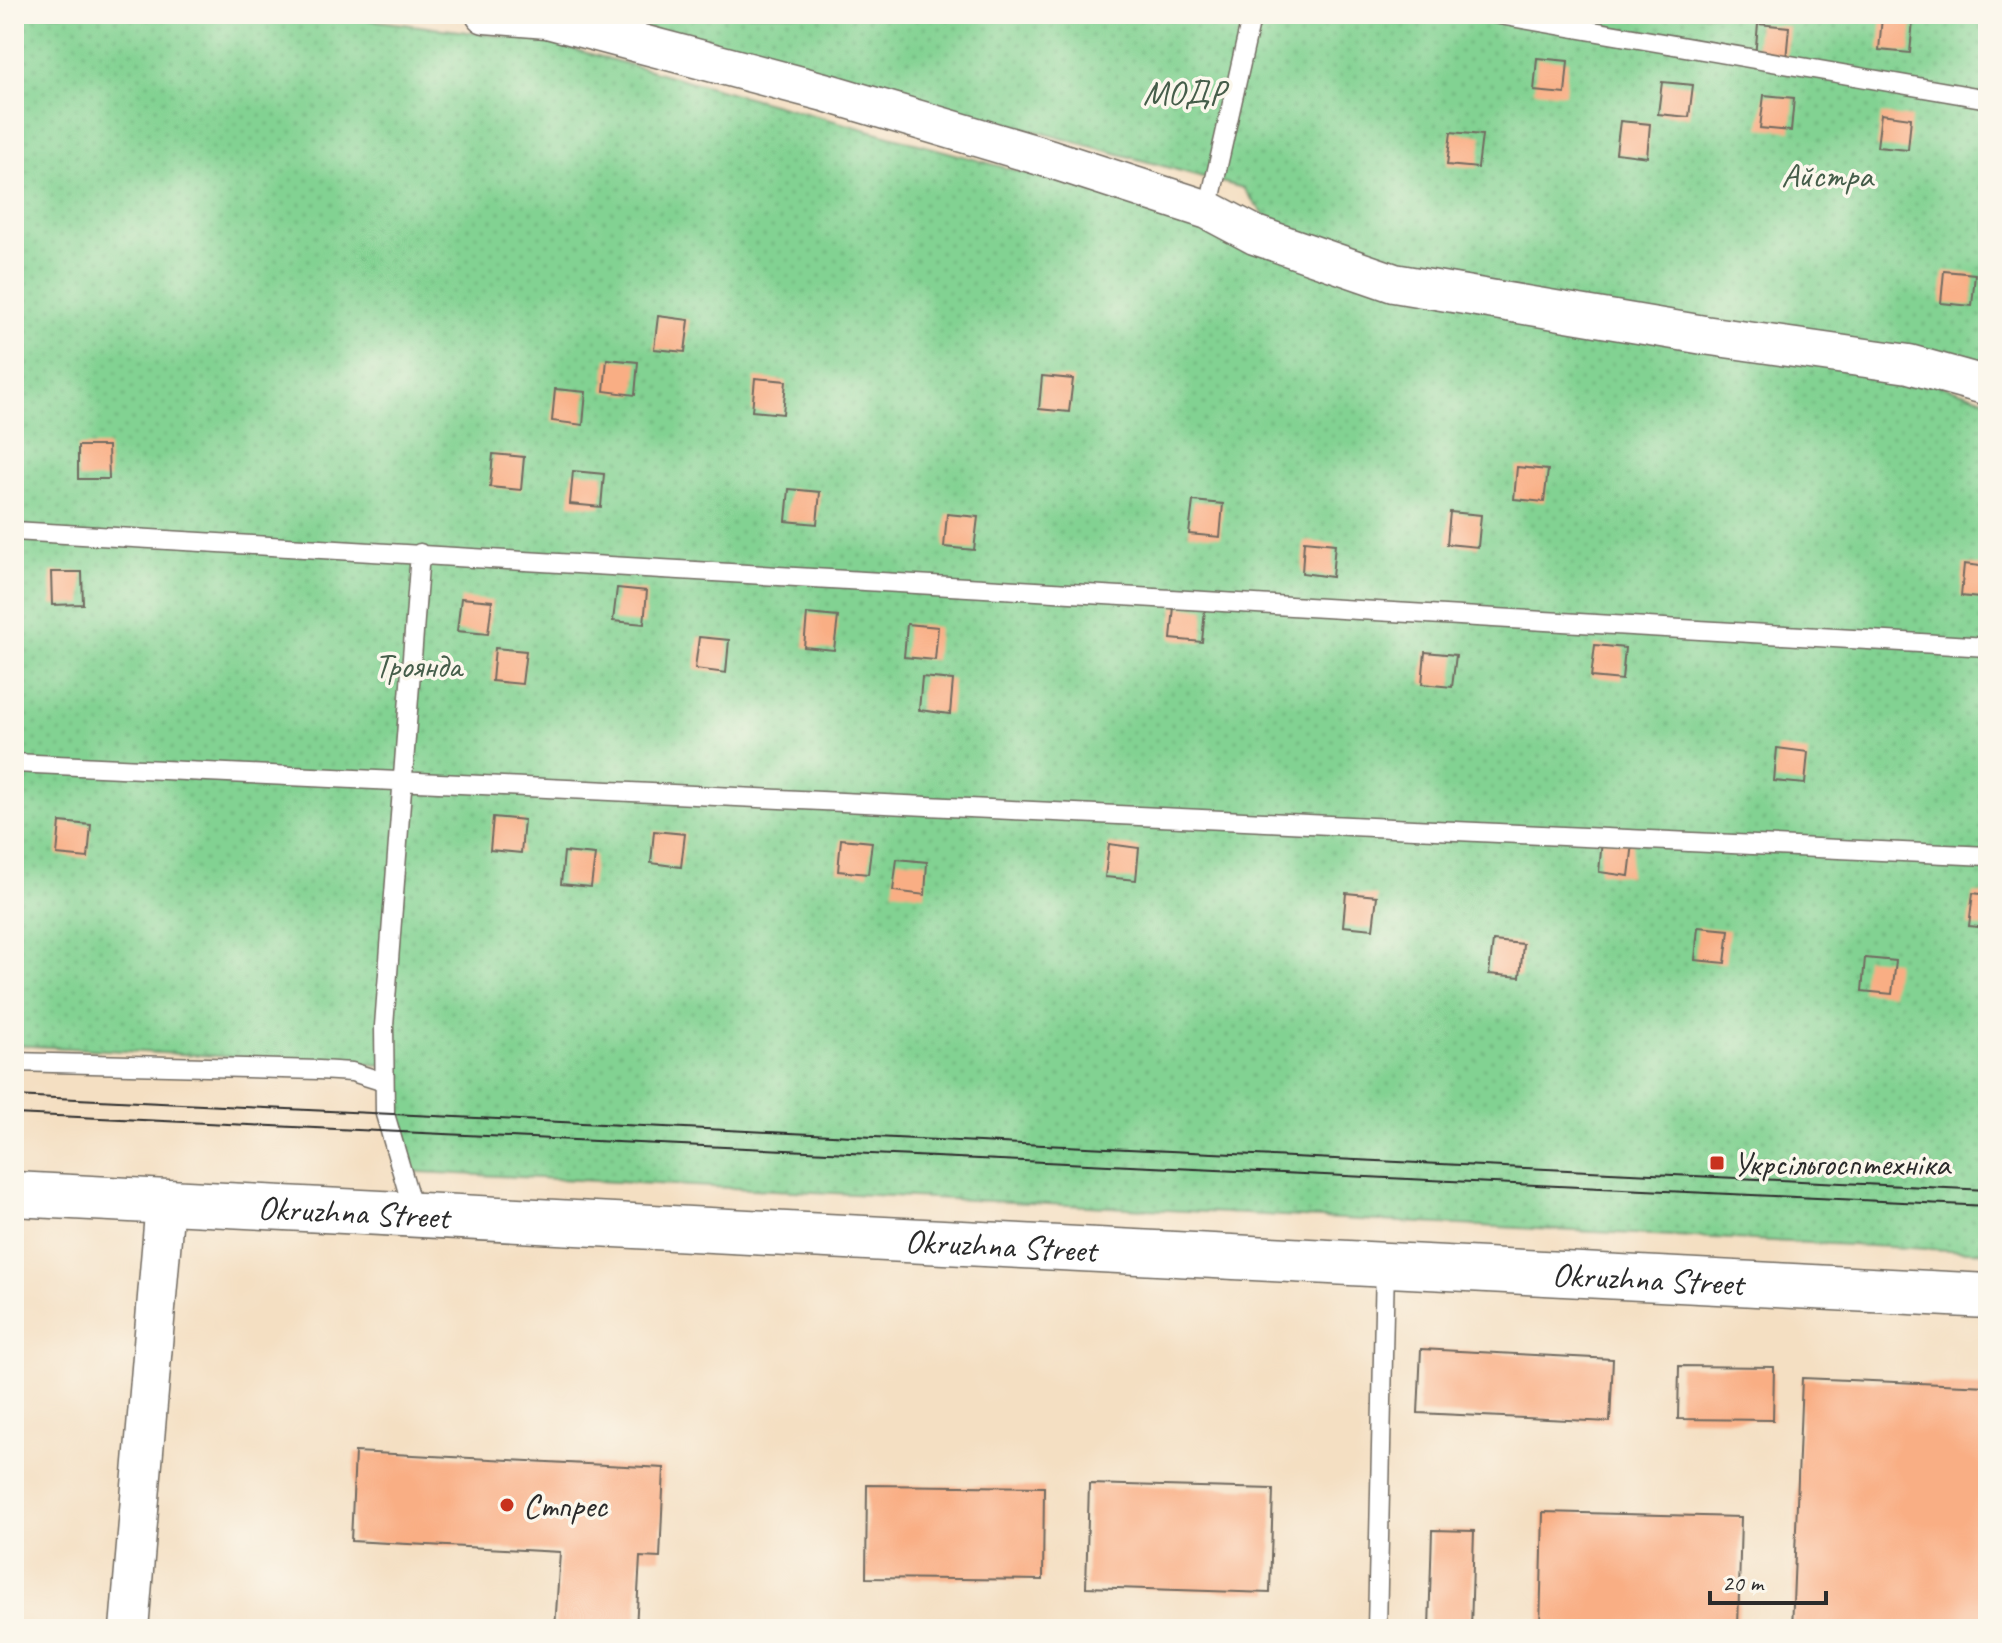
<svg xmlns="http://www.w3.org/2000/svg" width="2002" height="1643" font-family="Caveat,sans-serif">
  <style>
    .grass { fill: url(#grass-dots); stroke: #567e5e; stroke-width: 2 }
    .building { fill: #f9ae84 }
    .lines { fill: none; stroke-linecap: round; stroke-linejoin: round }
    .lane-casing { stroke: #716a60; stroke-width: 21 }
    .street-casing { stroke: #716a60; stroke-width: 41 }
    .primary-casing { stroke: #716a60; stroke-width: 47 }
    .lane { stroke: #fff; stroke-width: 18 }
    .street { stroke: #fff; stroke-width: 38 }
    .primary { stroke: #fff; stroke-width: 44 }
    .tram { stroke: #2b2b2b; stroke-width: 2 }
    .poi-dot { fill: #c8321e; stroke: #fbf7ec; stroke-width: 3 }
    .labels { text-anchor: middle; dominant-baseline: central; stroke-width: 7; stroke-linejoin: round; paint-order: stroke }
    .park-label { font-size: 34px; fill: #455d4a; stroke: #fbf7ec }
    .poi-label { font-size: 34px; fill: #2b2b2b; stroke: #fbf7ec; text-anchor: start }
    .street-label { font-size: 34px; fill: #2b2b2b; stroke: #fbf7ec }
  </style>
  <defs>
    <pattern id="grass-dots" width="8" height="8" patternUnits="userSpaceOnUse" patternTransform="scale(2)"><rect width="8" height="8" fill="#82d292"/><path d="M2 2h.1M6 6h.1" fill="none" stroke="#70b47e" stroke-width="1.8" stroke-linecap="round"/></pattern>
  </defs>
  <rect width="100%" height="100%" fill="#fbf7ec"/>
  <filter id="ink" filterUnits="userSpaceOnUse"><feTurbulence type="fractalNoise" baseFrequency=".0125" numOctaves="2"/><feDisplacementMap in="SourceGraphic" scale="16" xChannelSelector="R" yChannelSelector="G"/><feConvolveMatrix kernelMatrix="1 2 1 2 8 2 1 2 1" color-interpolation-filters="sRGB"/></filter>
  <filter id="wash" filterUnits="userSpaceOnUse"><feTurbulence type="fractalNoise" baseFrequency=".006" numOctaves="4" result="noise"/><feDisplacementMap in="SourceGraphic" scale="32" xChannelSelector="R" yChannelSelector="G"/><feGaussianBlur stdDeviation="1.8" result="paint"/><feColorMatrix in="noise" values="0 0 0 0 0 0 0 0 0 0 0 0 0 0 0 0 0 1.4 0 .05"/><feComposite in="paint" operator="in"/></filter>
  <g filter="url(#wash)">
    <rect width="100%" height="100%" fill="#f4dfc2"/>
    <path class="grass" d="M14,14H323L547,42L1196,220L1248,248L1905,374L1988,400V1252L401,1171L384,1065L14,1045Z
      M587,14H1988V373L1400,272L1272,225L1243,188L828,74Z"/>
    <g id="blocks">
      <path class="building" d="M1882,17L1913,20L1910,53L1879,50Z
        M1758,24L1789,27L1786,60L1755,57Z
        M1537,58L1568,61L1565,94L1534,91Z
        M1662,82L1693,85L1689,117L1658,114Z
        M1764,95L1794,98L1791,131L1760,128Z
        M1881,114L1911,118L1908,150L1877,147Z
        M1620,121L1650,124L1647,157L1616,153Z
        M1451,132L1482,135L1478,168L1447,165Z
        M1944,271L1975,274L1972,306L1941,303Z
        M658,316L689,320L685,352L654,349Z
        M607,359L638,362L635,395L604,391Z
        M1042,376L1073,379L1069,412L1039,409Z
        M755,378L786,381L783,414L752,411Z
        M555,389L586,392L583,425L552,421Z
        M78,446H108L109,479H78Z
        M493,454L524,457L521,490L490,487Z
        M1517,467L1548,470L1544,502L1514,499Z
        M573,471L604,474L601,507L570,504Z
        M789,489L820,492L817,524L786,521Z
        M1193,501L1223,504L1220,537L1189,534Z
        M1450,512L1481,515L1478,547L1447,544Z
        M947,514L978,517L974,550L944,547Z
        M1304,541L1335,544L1332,577L1302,573Z
        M1964,564L1988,567V599L1961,596Z
        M51,572H82L83,604L52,605Z
        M617,588L647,591L644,624L613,621Z
        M461,598L492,601L488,634L457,631Z
        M1174,606L1205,609L1202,642L1171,639Z
        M807,614L838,617L834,650L804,647Z
        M907,624L938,627L935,660L904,657Z
        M699,637L729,640L726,673L695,669Z
        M1595,645L1625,648L1622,680L1591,677Z
        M495,648L526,651L522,684L492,681Z
        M1425,652L1456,655L1452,687L1422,684Z
        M922,677L953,680L950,714L919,710Z
        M1777,748L1808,752L1805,784L1774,781Z
        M493,817L524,820L521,853L490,850Z
        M60,822L91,825L88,858L57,855Z
        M654,831L685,834L681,867L651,863Z
        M841,839L872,842L868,874L838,871Z
        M1602,840L1633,843L1629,876L1599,872Z
        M1109,844L1139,848L1136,880L1105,877Z
        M564,852L595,855L591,887L561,884Z
        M897,859L927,862L925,895L893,891Z
        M1346,893L1377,896L1373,929L1343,926Z
        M1973,893L1988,895V928L1969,926Z
        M1698,927L1729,930L1725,963L1695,960Z
        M1493,941L1523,944L1520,977L1489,974Z
        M1865,958L1896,961L1892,994L1862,991Z
        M1421,1349L1613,1359L1610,1422L1418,1413Z
        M1679,1366L1774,1367L1773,1420L1678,1419Z
        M1802,1378L1988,1386V1629H1792Z
        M355,1452L664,1468L660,1558L640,1557L636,1629H555L560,1552L351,1541Z
        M1089,1484L1273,1489L1270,1593L1086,1587Z
        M867,1485L1044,1487L1043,1580L866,1578Z
        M1543,1512L1741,1517L1738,1629H1540Z
        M1432,1530L1474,1531L1471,1629H1429Z"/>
    </g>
  </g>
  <g filter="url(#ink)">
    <use href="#blocks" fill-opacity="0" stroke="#716a60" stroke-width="2"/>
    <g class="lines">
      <defs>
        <path id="lane" d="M1494,14L1988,99
          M1208,210L1252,14
          M14,531L1988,647
          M14,763L1988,856
          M14,1062L319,1070L352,1072L384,1082
          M414,1213L385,1114L384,1026L420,553
          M1377,1629L1385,1265"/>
        <path id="street" d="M485,14L547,19L828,93L1051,159L1208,210L1255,235L1394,283L1704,335L1909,364L1988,386
          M129,1629L165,1202"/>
        <g id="primary">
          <path id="s1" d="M14,1194L1988,1296"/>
        </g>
      </defs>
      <use href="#lane" class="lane-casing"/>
      <use href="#street" class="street-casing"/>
      <use href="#primary" class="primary-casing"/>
      <use href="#lane" class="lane"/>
      <use href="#street" class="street"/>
      <use href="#primary" class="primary"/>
      <path class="tram" d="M14,1096L1988,1190
        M14,1114L1988,1206"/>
    </g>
  </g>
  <g class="poi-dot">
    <rect x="1709" y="1155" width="16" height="16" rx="4"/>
    <circle cx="507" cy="1505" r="8"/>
  </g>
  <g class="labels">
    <g class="park-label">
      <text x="1184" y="92">МОДР</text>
      <text x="1827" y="175">Айстра</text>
      <text x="418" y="665">Троянда</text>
    </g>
    <g class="poi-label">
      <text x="1733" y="1163">Укрсільгосптехніка</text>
      <text x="523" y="1505">Стпрес</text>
    </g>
    <g class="street-label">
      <text stroke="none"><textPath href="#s1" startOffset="340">Okruzhna Street</textPath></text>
      <text stroke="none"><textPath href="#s1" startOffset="988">Okruzhna Street</textPath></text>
      <text stroke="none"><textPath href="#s1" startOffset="1636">Okruzhna Street</textPath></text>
    </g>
  </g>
  <rect width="2002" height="1643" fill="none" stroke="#fbf7ec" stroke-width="48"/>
  <path d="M1710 1591v12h116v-12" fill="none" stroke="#2b2b2b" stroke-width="4"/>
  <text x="1722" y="1591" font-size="24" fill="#2b2b2b" stroke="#fbf7ec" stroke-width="6" paint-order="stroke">20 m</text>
</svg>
